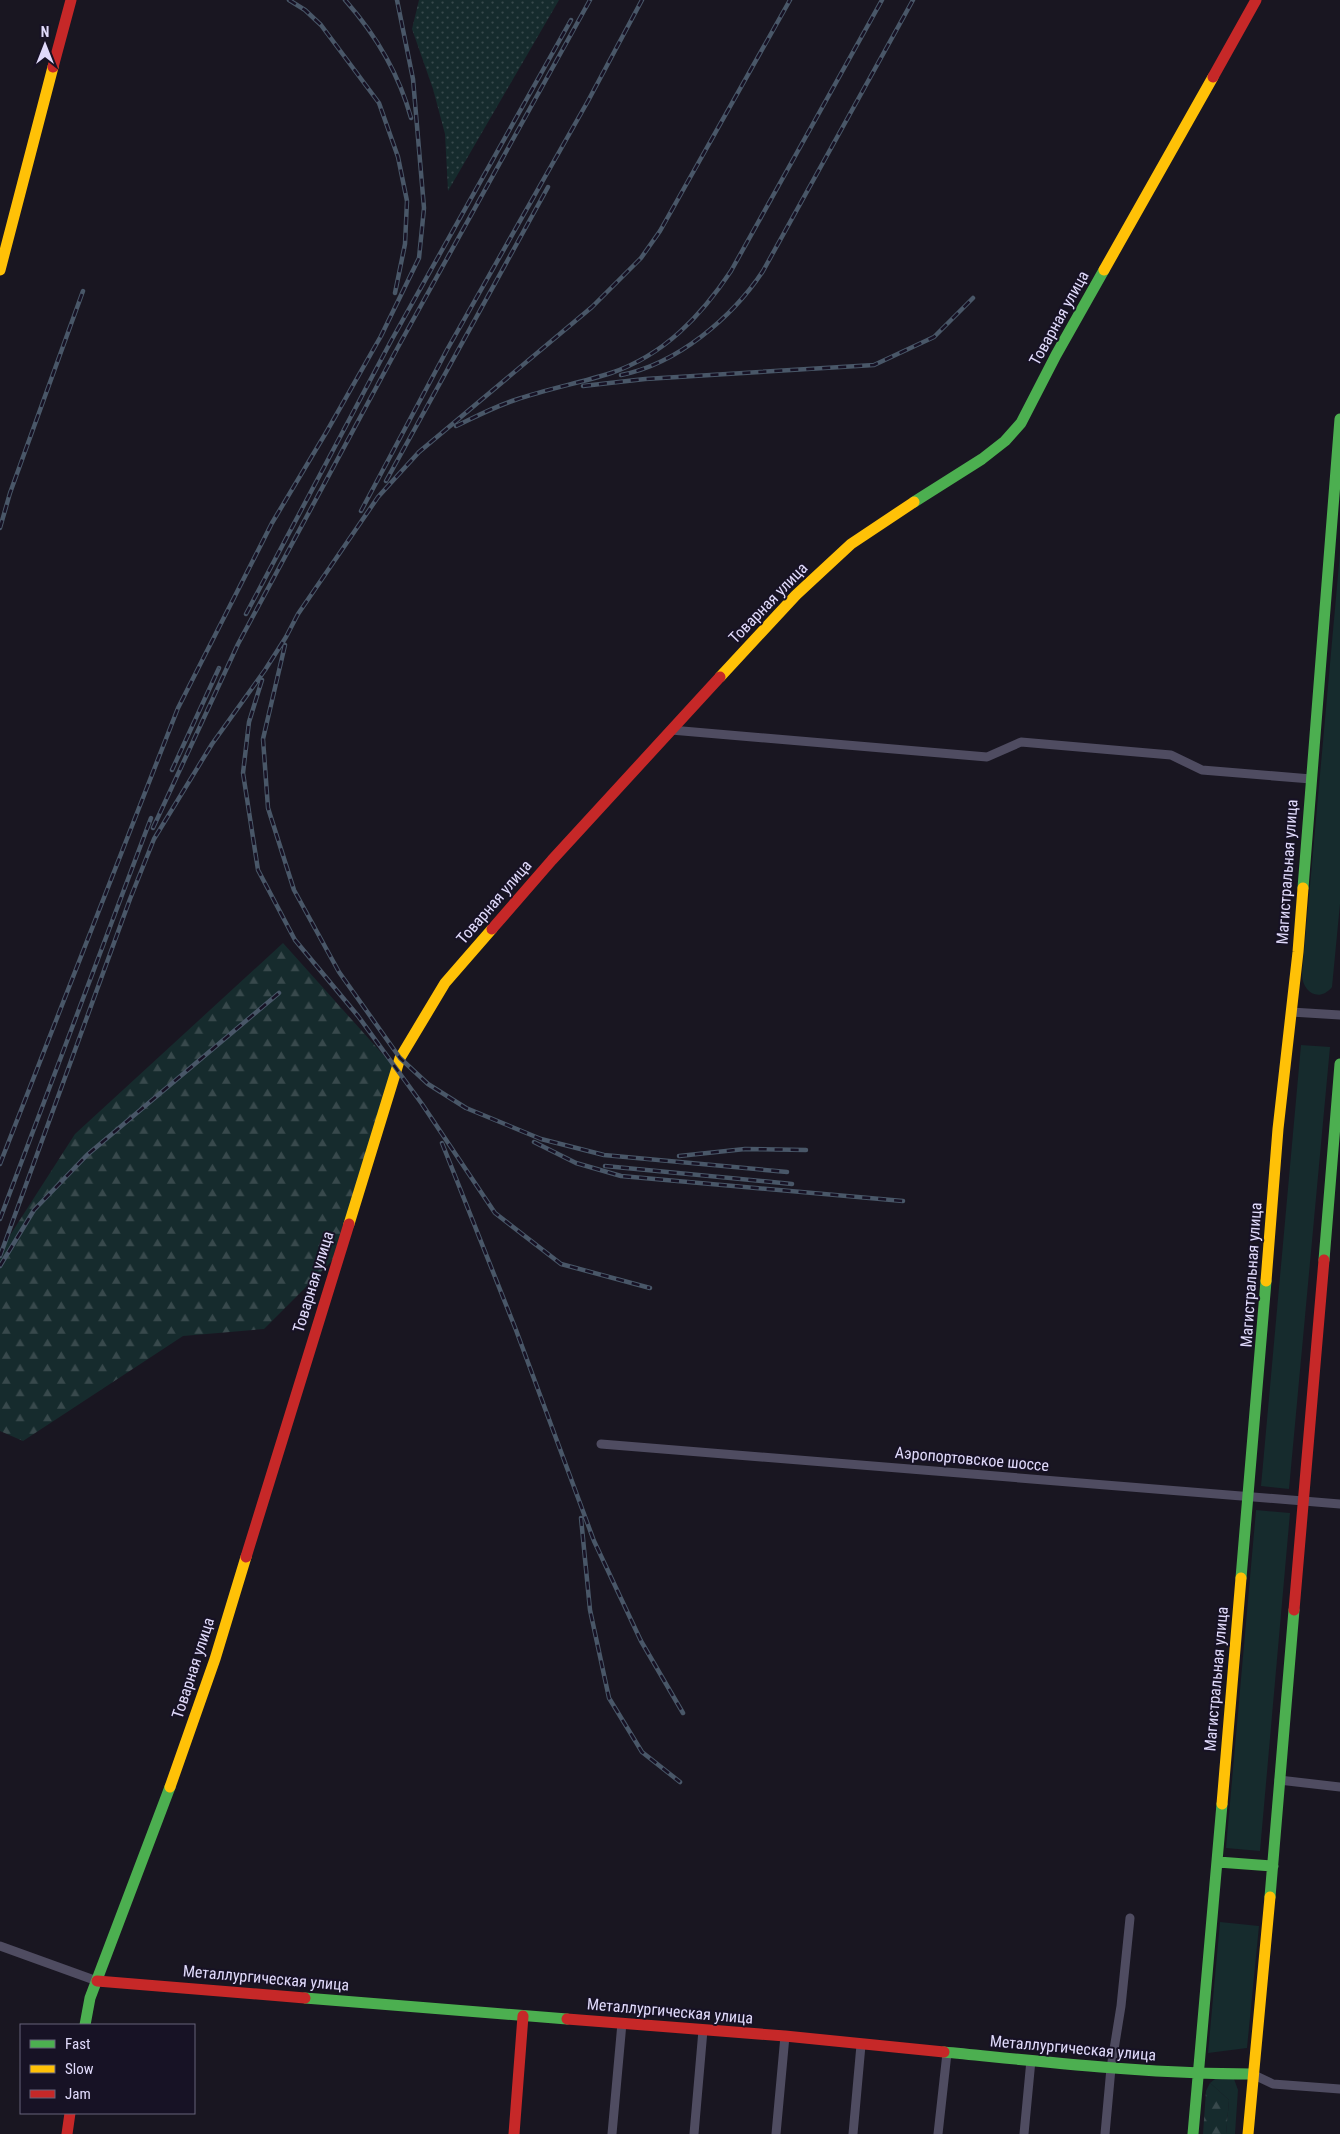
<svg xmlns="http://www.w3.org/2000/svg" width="1340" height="2134" font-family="'Roboto Condensed',sans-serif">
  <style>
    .grass { fill: #162b2d }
    .forest { fill: url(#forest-firs) }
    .garden { fill: url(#garden-dots) }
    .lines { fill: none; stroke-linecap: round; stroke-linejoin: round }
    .street { stroke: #4f4c61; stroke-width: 9 }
    .fast { stroke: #4caf50; stroke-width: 11 }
    .slow { stroke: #ffc107; stroke-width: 11 }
    .jam { stroke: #c62828; stroke-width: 11 }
    .rail-casing { stroke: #495768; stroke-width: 4.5 }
    .rail { stroke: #171225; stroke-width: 2.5; stroke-dasharray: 8; stroke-linecap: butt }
    .labels { text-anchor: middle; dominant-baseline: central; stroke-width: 4; stroke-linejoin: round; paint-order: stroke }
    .street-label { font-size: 16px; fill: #e0dafb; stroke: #171225 }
  </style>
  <defs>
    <pattern id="forest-firs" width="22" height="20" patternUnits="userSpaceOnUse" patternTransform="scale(1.25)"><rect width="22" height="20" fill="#162b2d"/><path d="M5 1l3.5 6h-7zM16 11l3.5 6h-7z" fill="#38494c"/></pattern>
    <pattern id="garden-dots" width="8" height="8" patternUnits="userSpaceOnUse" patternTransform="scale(1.25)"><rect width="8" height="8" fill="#162b2d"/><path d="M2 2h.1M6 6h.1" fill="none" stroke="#38494c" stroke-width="1.8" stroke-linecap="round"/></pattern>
  </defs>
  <rect width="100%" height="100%" fill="#191621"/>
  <path class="grass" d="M1340,553V904L1332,987C1319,1003 1302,992 1302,974Z
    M1301,1045L1330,1047L1289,1489L1261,1486Z
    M1256,1510L1290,1513L1260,1851L1226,1848Z
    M1220,1922L1259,1926L1247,2048L1208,2053Z
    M1216,2078L1234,2079L1238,2090L1235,2134H1226L1229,2100L1210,2083Z"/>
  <path class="forest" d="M283,943L396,1069L338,1255L264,1329L183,1336L23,1441L0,1431V1256L5,1243L75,1134Z
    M1210,2083L1229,2100L1226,2134H1203L1206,2091Z"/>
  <path class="garden" d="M419,0H559L448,191L445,134L433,89L412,29Z"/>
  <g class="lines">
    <path class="street" d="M671,730L987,757L1021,742L1171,755L1202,770L1311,779
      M1291,1012L1340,1015
      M601,1444L1340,1504
      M1279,1780L1340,1787
      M0,1946L97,1981
      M1252,2074L1273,2084L1340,2089
      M612,2134L622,2023
      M694,2134L703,2030
      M776,2134L785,2036
      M853,2134L861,2045
      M938,2134L947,2053
      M1024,2134L1031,2060
      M1105,2134L1111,2068L1121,2006L1130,1918"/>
    <path class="fast" d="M914,502L982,459L1005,441L1021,423L1056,355L1104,270
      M1303,888L1340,419
      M1324,1260L1340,1064
      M1241,1578L1266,1281
      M1218,1862L1273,1866
      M1270,1897L1294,1610
      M305,1998L567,2019
      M85,2025L90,1998L170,1787
      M944,2052C1047,2062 1149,2074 1252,2074
      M1193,2134L1222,1804"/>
    <path class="slow" d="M0,270L53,67
      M1104,270L1213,77
      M720,677L796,595L851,544L914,502
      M349,1224L400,1058L445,983L492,929
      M1266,1281L1278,1129L1298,952L1303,888
      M170,1787L215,1659L246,1557
      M1222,1804L1241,1578
      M1248,2134L1270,1897"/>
    <path class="jam" d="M53,67L71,0
      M1213,77L1256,0
      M492,929L552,860L720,677
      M246,1557L349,1224
      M1294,1610L1324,1260
      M97,1981L305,1998
      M567,2019L785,2036L944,2052
      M67,2134L70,2113
      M514,2134L523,2016"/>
    <defs>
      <path id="rail" d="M289,0L305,10L321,25L379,103L398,157L407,201L405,244L395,293
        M345,0C376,35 399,74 411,118
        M621,375C677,364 732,318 763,271L913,0
        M583,386L645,379L874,365L934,337L973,298
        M456,426C475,417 494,407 515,400C547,389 580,383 611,373C664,355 701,316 731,271L882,0
        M386,481L548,187
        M361,511L448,348L588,101L642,0
        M0,528L10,493L83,291
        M246,614L391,341L571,20
        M285,645L263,739L268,808L294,890L339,972L400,1058L428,1084L466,1108L541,1139L604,1155L787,1172
        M262,680L249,722L243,773L258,870L295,940L358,1016L422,1104L495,1213L561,1264L650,1288
        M172,770L219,668
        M153,828L238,644L398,347L590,0
        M534,1142L576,1163L621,1176L903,1201
        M442,1143L516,1330L594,1541L641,1641L683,1713
        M679,1156L745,1149L806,1150
        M0,1164L178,708L272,523L327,431L381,336L419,258L424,208L413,79L397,0
        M605,1166L792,1184
        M0,1219L151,818
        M0,1256L130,899L154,839L212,744L265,670L286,637L298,614L378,497L419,452L592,307L641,258L660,231L790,0
        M0,1266L34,1210L87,1155L279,993
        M581,1518L590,1610L609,1698L642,1752L680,1782"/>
    </defs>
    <use href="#rail" class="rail-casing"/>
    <use href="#rail" class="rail"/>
  </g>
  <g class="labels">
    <g class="street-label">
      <text transform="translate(1059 318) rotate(-61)">Товарная улица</text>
      <text transform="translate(768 603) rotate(-46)">Товарная улица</text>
      <text transform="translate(1287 872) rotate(-86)">Магистральная улица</text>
      <text transform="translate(494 902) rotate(-49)">Товарная улица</text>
      <text transform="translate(1251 1275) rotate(-86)">Магистральная улица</text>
      <text transform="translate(313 1282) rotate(-73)">Товарная улица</text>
      <text transform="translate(972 1459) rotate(5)">Аэропортовское шоссе</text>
      <text transform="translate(193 1668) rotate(-72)">Товарная улица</text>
      <text transform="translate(1216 1679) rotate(-85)">Магистральная улица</text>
      <text transform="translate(266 1978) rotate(5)">Металлургическая улица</text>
      <text transform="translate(670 2011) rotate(5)">Металлургическая улица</text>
      <text transform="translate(1073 2048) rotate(5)">Металлургическая улица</text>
    </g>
  </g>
  <rect x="20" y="2024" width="175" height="90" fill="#171225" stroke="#67627b"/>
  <rect x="30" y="2040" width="25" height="8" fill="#4caf50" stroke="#67627b"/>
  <text x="65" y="2049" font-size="15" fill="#e0dafb">Fast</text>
  <rect x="30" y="2065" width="25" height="8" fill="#ffc107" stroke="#67627b"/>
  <text x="65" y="2074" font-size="15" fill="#e0dafb">Slow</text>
  <rect x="30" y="2090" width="25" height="8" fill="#c62828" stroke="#67627b"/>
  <text x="65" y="2099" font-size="15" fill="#e0dafb">Jam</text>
  <g transform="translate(45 45)" stroke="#171225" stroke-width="4" paint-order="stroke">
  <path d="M0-4L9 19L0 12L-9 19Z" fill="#e0dafb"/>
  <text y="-8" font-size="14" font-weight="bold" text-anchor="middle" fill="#e0dafb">N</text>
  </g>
</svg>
